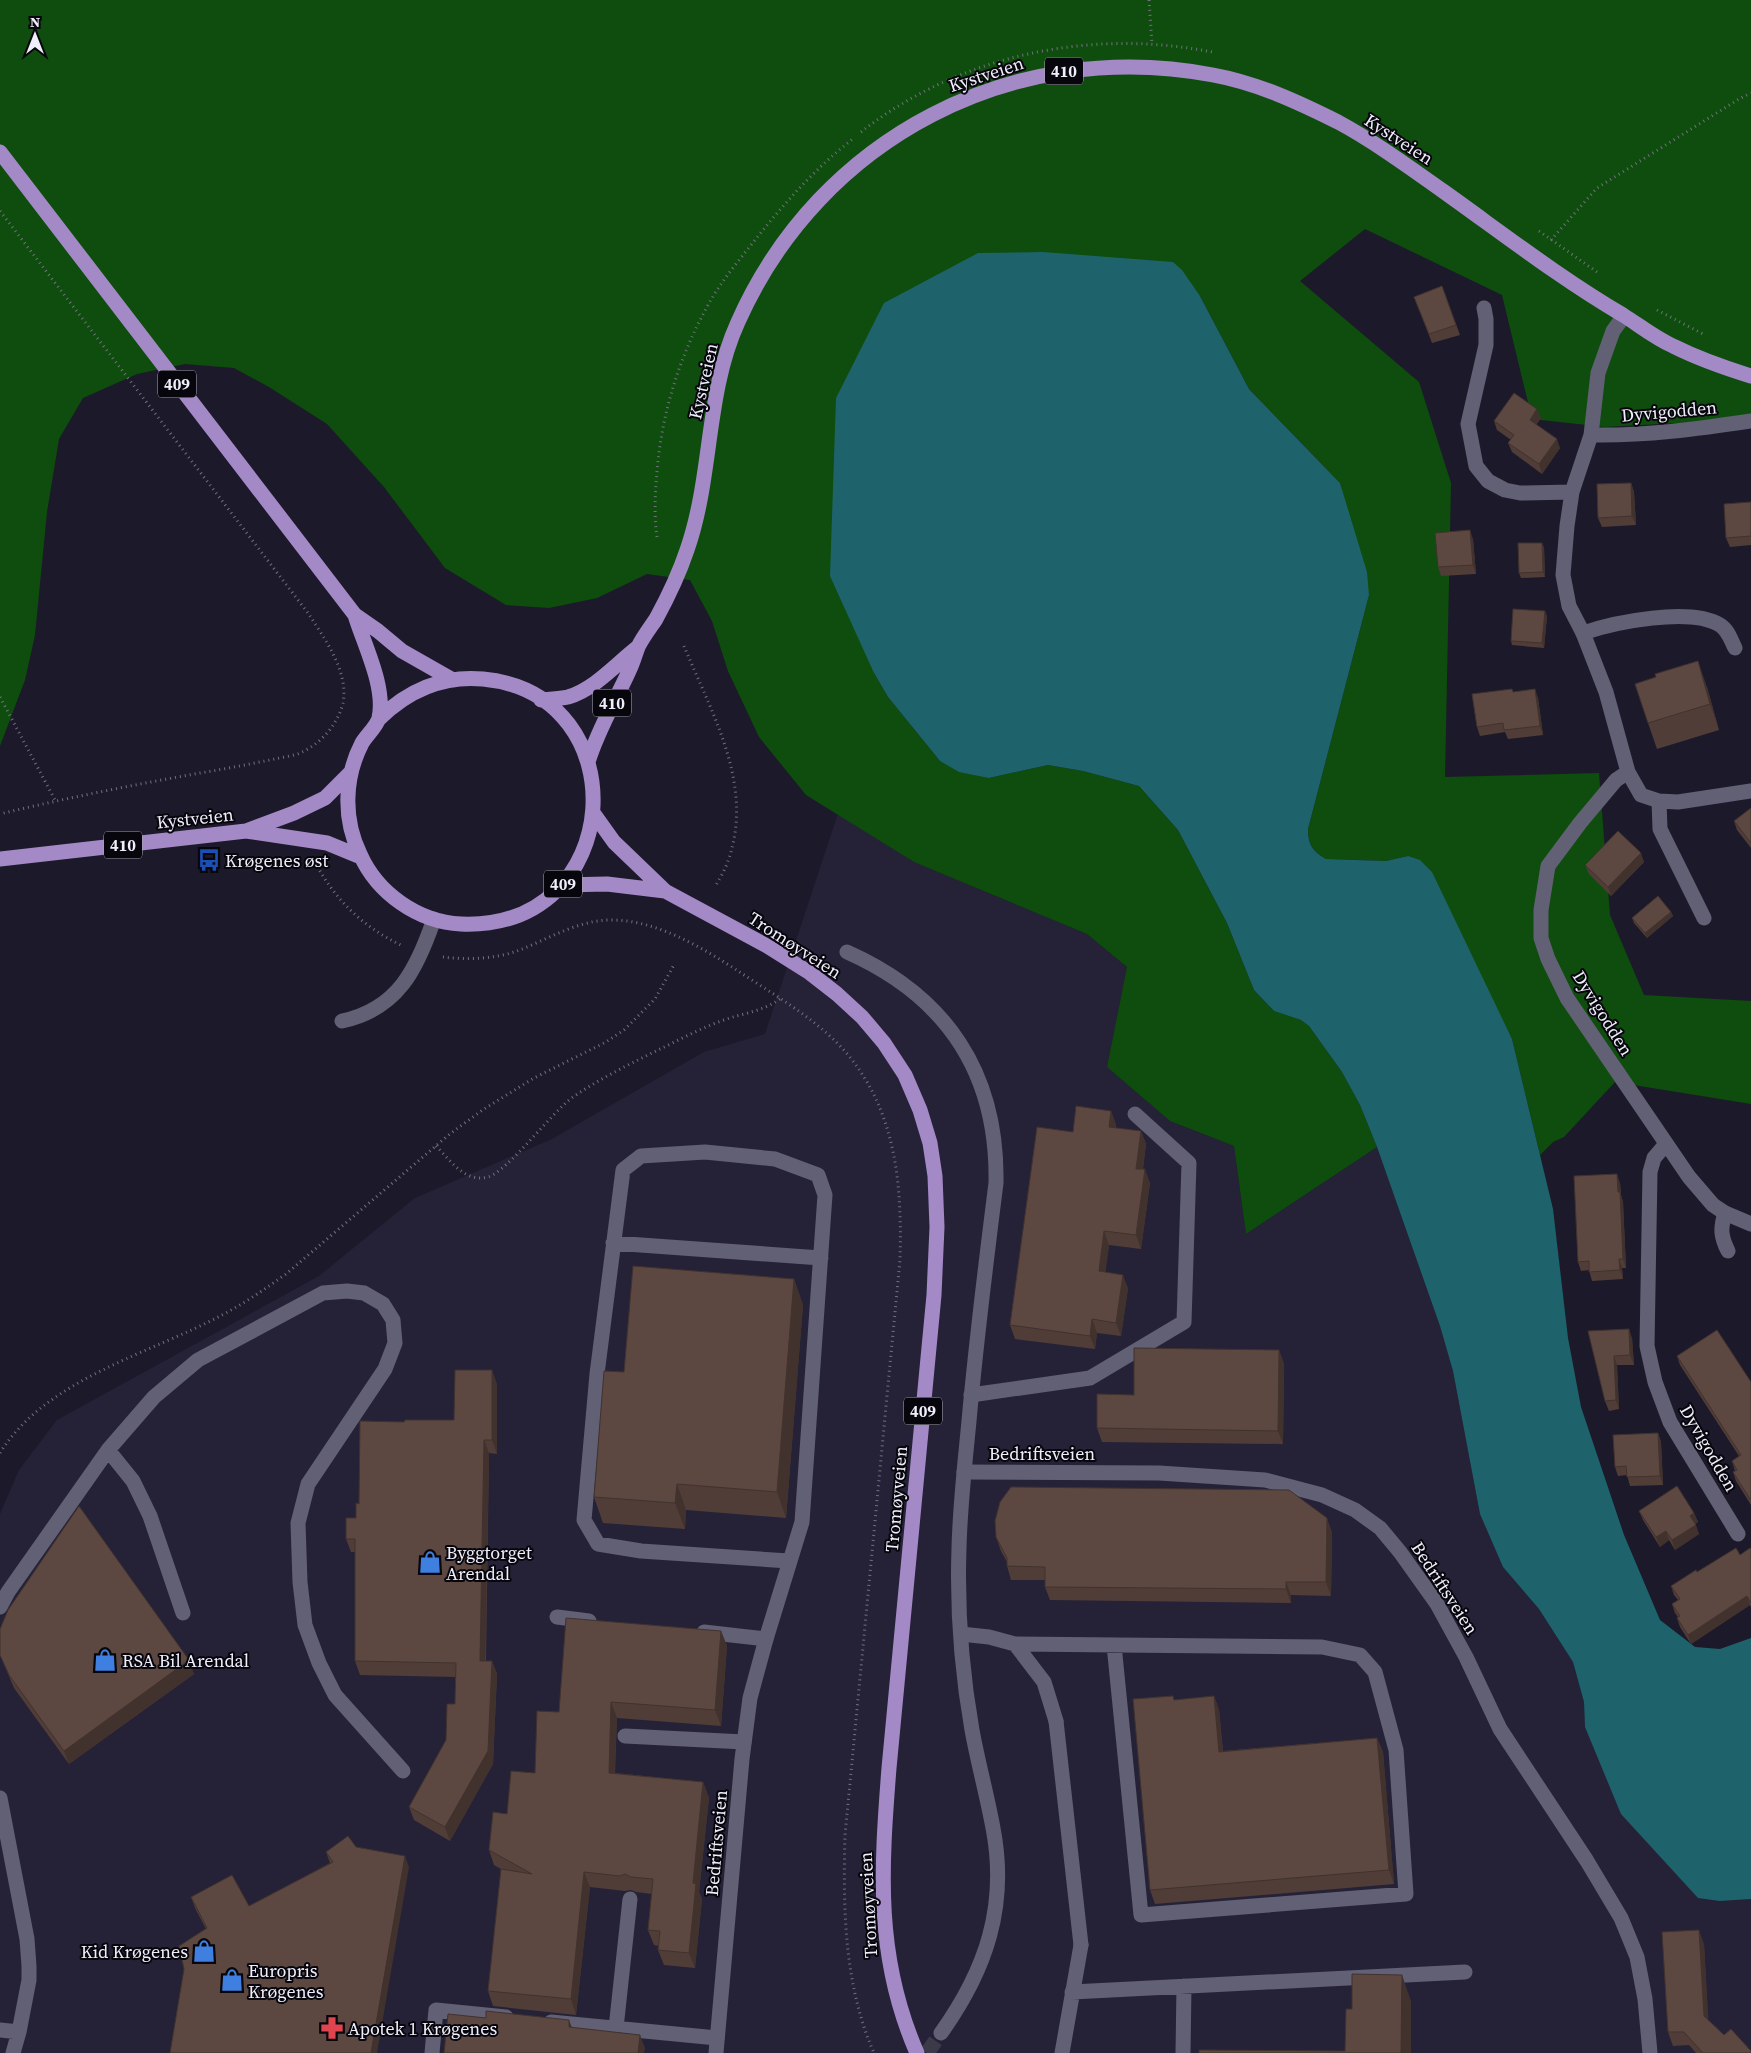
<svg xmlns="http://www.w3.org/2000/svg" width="1751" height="2053" font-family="'Source Serif 4',serif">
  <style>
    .built { fill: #252238 }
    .green { fill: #0e4d0d }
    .water { fill: #1e636c }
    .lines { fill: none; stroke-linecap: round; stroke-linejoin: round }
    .street-tunnel { stroke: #3c3a49; stroke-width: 15; stroke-dasharray: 15 8; stroke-linecap: butt }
    .path { stroke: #72717f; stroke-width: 3; stroke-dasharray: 1 4; stroke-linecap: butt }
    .lane { stroke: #626074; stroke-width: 15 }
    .street { stroke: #626074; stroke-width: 15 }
    .primary { stroke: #a489c7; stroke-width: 15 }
    .wall { fill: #503d38 }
    .shaded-wall { fill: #41322e }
    .building { fill: #5d4741; stroke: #41322e }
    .labels { text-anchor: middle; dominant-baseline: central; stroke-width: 4; stroke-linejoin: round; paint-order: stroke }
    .shield { fill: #07060d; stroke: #a9a8b3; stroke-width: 1 }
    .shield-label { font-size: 16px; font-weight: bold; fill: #efeefa }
    .street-label { font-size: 18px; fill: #efeefa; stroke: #07060d }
    .poi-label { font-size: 18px; fill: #efeefa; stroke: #07060d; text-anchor: start }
  </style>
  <rect width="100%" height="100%" fill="#1c1a2a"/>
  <path class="built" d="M838,814L914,862L1087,934L1127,967L1107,1067L1170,1121L1234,1146L1246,1234L1377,1147L1440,1326L1453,1371L1480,1514L1503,1567L1539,1609L1573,1662L1584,1702L1585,1727L1720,1901L1751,1899V2053H0V1514L19,1470L57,1420L319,1276L415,1198L552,1139L704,1052L765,1034Z"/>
  <path class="green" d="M0,0H1751V419L1605,427L1532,419L1502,295L1365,229L1300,281L1419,382L1451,483L1445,777L1599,773L1610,915L1644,995L1751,1001V1104L1615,1082L1564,1137L1553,1142L1540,1155L1512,1039L1408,856L1386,861L1326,859C1312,851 1308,844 1308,829L1369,595L1340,483L1249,389L1200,296L874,673L888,697L940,761L989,778L1048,765L1083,771L1139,786L1178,830L1227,923L1254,990L1274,1011L1301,1020L1309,1026L1342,1072L1360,1105L1377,1147L1246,1234L1234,1146L1170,1121L1107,1067L1127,967L1087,934L914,862L806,795L759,737L728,671L712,621L690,580L647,574L597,598L549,608L506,605L445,568L384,487L327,424L269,387L234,368L185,364L137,374L83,398L59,439L47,512L35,635L25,680L0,746Z"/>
  <path class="water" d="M1043,252L1173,262L1182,270L1200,296L1249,389L1340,483L1367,572L1369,595L1308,829C1308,844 1312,851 1326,859L1386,861L1408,856L1420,860L1432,872L1512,1039L1553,1209L1568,1338L1581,1407L1624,1535L1660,1620L1695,1647L1720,1649L1751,1638V1899L1720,1901L1698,1898L1621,1814L1585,1727L1584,1702L1573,1662L1539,1609L1503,1567L1480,1514L1453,1371L1440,1326L1377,1147L1360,1105L1342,1072L1309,1026L1301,1020L1274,1011L1254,990L1227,923L1178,830L1139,786L1083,771L1048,765L989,778L959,772L940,761L888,697L874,673L830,576L836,398L884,303L978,253Z"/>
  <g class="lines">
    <path class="street-tunnel" d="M927,2053L941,2033"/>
    <path class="path" d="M1149,0L1152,44
      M861,132C959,55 1090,28 1212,52
      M0,211L308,613C324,638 349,671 343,703C338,724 321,744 300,753C293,756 283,757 275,759C250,764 225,769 200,773C133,785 66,798 0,814
      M1539,231L1597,272
      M1551,240L1597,188L1739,99L1751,93
      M1657,310L1705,335
      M657,537C654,515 655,494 657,472C662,409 682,348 715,293C728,273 744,254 759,235C788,199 818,166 854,138
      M684,646C712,714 755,786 728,861C725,870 720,878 716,885
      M0,697L55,800
      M315,862C335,900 364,928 403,946
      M443,957C466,960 495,959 517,951C549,939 579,919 614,920C658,921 703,948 738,971C776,996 820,1021 849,1056C897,1115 902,1187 900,1260L845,1835C843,1908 844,1985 874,2053
      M436,1146C451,1161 465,1183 488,1177C508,1171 551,1113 573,1097C599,1079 628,1065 656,1051C677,1041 699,1029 721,1021C742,1013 763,1012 781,998
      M0,1453C46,1379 149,1354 222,1315C245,1303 265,1289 286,1274L451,1133L484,1109L534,1078L606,1042L624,1030L655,999L675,963"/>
    <path class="lane" d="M1583,633C1615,622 1690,607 1720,625C1728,630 1731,640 1735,648
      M342,1021C398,1009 417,969 434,919
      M1725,1213C1720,1229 1721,1237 1728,1251
      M613,1243L821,1258
      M971,1395L1090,1378L1184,1322L1189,1163L1135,1114
      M108,1450L133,1481L150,1516L183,1613
      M964,1472L1159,1473L1265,1480L1322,1495L1355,1510L1380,1528L1400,1552L1437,1604L1466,1657L1500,1729L1587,1861L1621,1918L1637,1957L1645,1999L1650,2053
      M0,1607L8,1592L108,1450L154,1397L198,1360L323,1293L347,1291L364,1293L383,1304L393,1320L395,1343L385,1369L308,1484L298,1523L300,1582L305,1625L319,1663L335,1695L403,1771
      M557,1617L589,1621
      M704,1632L766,1639L802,1522L825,1195L818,1175L775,1159L705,1152L641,1156L623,1170L597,1374L584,1520L598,1544L641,1551L789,1561
      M961,1634L989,1637L1015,1644L1044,1682L1056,1721
      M1015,1644L1322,1647L1360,1655L1375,1672L1396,1750L1406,1894L1141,1915L1114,1645
      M625,1736L744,1742
      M0,1798L27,1939L29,1966V1980L19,2032L13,2053
      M1072,1992L1465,1972
      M551,2022L717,2038
      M616,2028L630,1899
      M0,2030L19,2032
      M432,2053L436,2010L506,2017
      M1062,2053L1081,1945
      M1183,2053L1184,1986"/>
    <path class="street" d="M1484,308L1486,319V345L1468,424L1476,466L1488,481L1505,490L1520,493L1572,492
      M1624,316L1613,331L1598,373L1591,435L1572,492L1567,526L1563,575L1569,606L1583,633L1606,692L1628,772L1641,795L1659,801L1678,802L1751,791
      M1591,435C1645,436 1698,429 1751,421
      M1628,772L1616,780L1580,823L1548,866L1541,910V938L1548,959L1567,998L1689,1177L1713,1205L1725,1213L1751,1224
      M1659,801L1660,829L1704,918
      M847,952C946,996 998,1073 996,1183C986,1262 976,1342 969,1421C965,1463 960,1505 959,1548C957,1606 962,1673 972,1730C978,1763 987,1795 993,1828C1008,1906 986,1970 941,2033
      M1666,1144L1654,1158L1650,1172L1647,1346L1655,1382L1670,1422L1738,1534
      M1056,1721L1081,1945
      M716,2053L742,1759L750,1698L766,1639"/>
    <path class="primary" d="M0,152L355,615L378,631L402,651L453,680
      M355,615C364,645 386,687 379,718C377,726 367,735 362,743C344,778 343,819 360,854C377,893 418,922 461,924C626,931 640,694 483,679C443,675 407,691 379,719
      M541,700C550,699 559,699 568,697C595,689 616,664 638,647
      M588,762C598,729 615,702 629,671C633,663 635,655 638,647C643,637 650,628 656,619C668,597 679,574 687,550C713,476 705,394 738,322C820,137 1015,37 1213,75C1257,83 1298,102 1338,122C1375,142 1409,167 1443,191C1502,233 1560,278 1623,315C1639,325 1655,338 1673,346C1697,358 1725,368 1751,376
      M594,814L614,842L665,891L767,946L810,973L837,994L862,1017L884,1043L905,1075L920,1110L930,1143L935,1176L937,1227L934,1295L889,1768C881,1870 875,1957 917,2053
      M246,831L327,843L361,857
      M0,859L246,831L294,813L325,798L351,772
      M562,885L607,884L665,891"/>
  </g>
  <path class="wall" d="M1442,286L1460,335L1432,343L1414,297Z
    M1541,418L1536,425L1560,448L1542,474L1512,452L1508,443L1511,440L1497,430L1494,421Z
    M1631,483L1634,492L1636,525L1602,527L1598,518Z
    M1751,502V545L1730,547L1726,538Z
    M1473,539L1476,574L1441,576L1438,567Z
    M1544,547L1545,577L1521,578L1519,573Z
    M1547,616L1544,648L1512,645L1511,641Z
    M1707,687L1719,730L1657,749L1648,723Z
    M1513,692L1538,698L1543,735L1508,739L1505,732L1480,736L1477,727Z
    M1751,808V848L1737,830L1734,821Z
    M1644,862L1611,896L1589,874L1585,865Z
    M1671,912L1673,916L1647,938L1634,923L1632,918Z
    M1111,1111L1116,1125V1128L1141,1131L1146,1144L1143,1169L1150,1183L1141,1249L1109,1245L1105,1272L1128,1288L1121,1336L1097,1333L1095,1349L1015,1339L1010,1325L1073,1132Z
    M1620,1183L1621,1195L1623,1202L1626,1268H1622L1623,1279L1592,1281L1589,1270L1581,1271L1578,1262Z
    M794,1279L803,1305L786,1518L686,1510L685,1529L603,1523L594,1497Z
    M1588,1331L1632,1338L1634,1365H1617L1619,1409L1609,1411L1605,1401Z
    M1279,1350L1284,1364L1283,1444L1102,1442L1097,1428L1134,1395Z
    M1677,1356L1751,1382V1505L1736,1481L1733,1472L1735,1471L1732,1461L1739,1456L1680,1365Z
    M497,1384V1454L489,1453L486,1661H492L497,1674L493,1764L450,1841L414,1820L409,1807L446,1740L455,1704V1677L360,1675L355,1661V1552H351L346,1539L356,1518L359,1504L404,1422L454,1420Z
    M1658,1433L1661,1442L1663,1485L1630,1486L1627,1475L1618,1476L1615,1467Z
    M1639,1511L1694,1513L1698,1522L1695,1524L1699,1534L1675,1550L1669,1540L1660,1547L1643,1520Z
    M1332,1532L1331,1596L1291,1595V1603L1050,1600L1045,1587V1580H1011L1007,1566V1562L1001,1551L996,1537Z
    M1751,1549V1607L1750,1605L1691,1644L1680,1627L1677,1618L1678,1617L1675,1613L1672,1604L1678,1600L1674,1595L1671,1586L1697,1572L1740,1555Z
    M721,1631L727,1646L721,1726L617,1718L615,1773L703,1782L709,1798L699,1892L702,1899L695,1968L664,1965L658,1950L659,1946L654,1945L648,1930L652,1894L636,1892L631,1890L625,1891L590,1887L576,2015L493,2006L488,1991L501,1869L494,1865L489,1850L507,1814L535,1773L559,1712Z
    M0,1655L194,1674L69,1764L14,1688Z
    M1214,1696L1219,1710L1223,1751L1377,1738L1383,1752L1394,1884L1155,1904L1150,1890L1175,1700Z
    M356,1847L409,1867L206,1929L195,1908L191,1897L249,1906L330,1863L326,1852Z
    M1704,1944L1708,2020L1724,2035L1751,2053H1696L1689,2045L1673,2046L1668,2032Z"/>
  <path class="shaded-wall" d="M1537,409L1541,418L1533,429L1530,420Z
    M1557,439L1560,448L1542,474L1539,464Z
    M1631,483L1634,492L1636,525L1632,516Z
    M1470,530L1473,539L1476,574L1473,565Z
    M1542,543L1544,547L1545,577L1543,572Z
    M1545,611L1547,616L1544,648L1542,643Z
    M1698,661L1707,687L1719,730L1710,704Z
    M1535,689L1538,698L1543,735L1540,726Z
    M1641,853L1644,862L1611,896L1608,887Z
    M1671,912L1673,916L1647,938L1645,933Z
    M1111,1111L1116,1125L1114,1140L1109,1127Z
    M1141,1131L1146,1144L1141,1182L1136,1169Z
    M1145,1169L1150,1183L1141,1249L1136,1235Z
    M1617,1174L1620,1183L1621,1195L1623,1202L1626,1268L1623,1259Z
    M1104,1231L1109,1245L1104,1285L1099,1271Z
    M1619,1259L1622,1268L1623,1279L1620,1270Z
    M1123,1275L1128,1288L1121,1336L1116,1323Z
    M794,1279L803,1305L786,1518L777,1492Z
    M1092,1319L1097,1333L1095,1349L1090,1336Z
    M1629,1329L1632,1338L1634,1365L1630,1355Z
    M1279,1350L1284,1364L1283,1444L1278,1431Z
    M1614,1356L1617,1365L1619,1409L1616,1400Z
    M492,1370L497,1384V1454L492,1440Z
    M1658,1433L1661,1442L1663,1485L1660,1476Z
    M484,1440L489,1453L485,1674L480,1661Z
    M677,1484L686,1510L685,1529L675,1503Z
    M1694,1513L1698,1522L1694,1525L1690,1516Z
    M1327,1518L1332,1532L1331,1596L1326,1582Z
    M1696,1525L1699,1534L1675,1550L1672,1540Z
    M1666,1531L1669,1540L1660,1547L1656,1537Z
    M1286,1582L1291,1595V1603L1286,1589Z
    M1747,1596L1750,1605L1691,1644L1688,1635Z
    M721,1631L727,1646L721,1726L715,1710Z
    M189,1660L194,1674L69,1764L64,1751Z
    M492,1661L497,1674L493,1764L450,1841L445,1827Z
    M1214,1696L1219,1710L1224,1766L1219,1752Z
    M611,1702L617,1718L614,1788L609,1773Z
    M1377,1738L1383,1752L1394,1884L1389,1870Z
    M703,1782L709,1798L699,1892L702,1899L695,1968L689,1953L693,1883Z
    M405,1856L409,1867L377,2053H371Z
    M584,1872L590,1887L576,2015L571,1999Z
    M1699,1930L1704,1944L1709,2030L1704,2016Z
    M1402,1975L1411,2001V2053H1401Z
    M569,2020L574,2033L569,2027Z
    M640,2035L645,2048L644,2053H638Z"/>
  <path class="building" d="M1442,286L1456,325L1429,334L1414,297Z
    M1514,393L1537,409L1530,420L1557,439L1539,464L1508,443L1514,435L1494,421Z
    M1631,483L1632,516L1598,518L1597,484Z
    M1751,502V536L1726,538L1724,504Z
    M1470,530L1473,565L1438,567L1435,533Z
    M1518,543H1542L1543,572L1519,573Z
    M1513,609L1545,611L1542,643L1511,641Z
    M1698,661L1710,704L1648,723L1635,684L1656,677L1655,674Z
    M1512,689L1513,692L1535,689L1540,726L1504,730L1503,723L1477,727L1472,694Z
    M1751,808V843L1734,821Z
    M1618,831L1641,853L1608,887L1585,865Z
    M1658,896L1671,912L1645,933L1632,918Z
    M1076,1106L1111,1111L1109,1127L1141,1131L1136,1169H1145L1136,1235L1104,1231L1099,1271L1123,1275L1116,1323L1092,1319L1090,1336L1010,1325L1037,1127L1073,1132Z
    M1617,1174L1618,1192H1620L1623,1259H1619L1620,1270L1589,1272V1261L1578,1262L1574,1176Z
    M633,1266L794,1279L777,1492L677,1484L675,1503L594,1497L604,1371L624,1372Z
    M1629,1329L1630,1355L1614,1356L1616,1400L1605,1401L1588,1331Z
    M1717,1330L1751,1382V1498L1750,1499L1733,1472L1737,1470L1732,1461L1741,1455L1677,1356Z
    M1134,1348L1279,1350L1278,1431L1097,1428V1394L1134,1395Z
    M455,1370H492V1440H484L480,1661H492L488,1751L445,1827L409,1807L446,1740L447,1704H455L456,1663L355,1661V1539H346V1518H356V1503L359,1504L360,1421L404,1422L405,1420H454Z
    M1658,1433L1660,1476L1627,1477L1626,1466L1615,1467L1613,1435Z
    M1677,1486L1694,1513L1690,1516L1696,1525L1672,1540L1666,1531L1656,1537L1639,1511Z
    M1011,1487L1289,1490L1327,1518L1326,1582H1286V1589L1045,1587V1567L1007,1566V1558L996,1537L995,1521L1000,1502Z
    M79,1506L189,1660L64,1751L9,1675L0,1655V1629L8,1610Z
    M1736,1548L1740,1555L1750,1548L1751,1549V1603L1747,1596L1688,1635L1677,1618L1680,1616L1672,1604L1680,1599L1671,1586L1696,1570L1697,1572Z
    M566,1618L721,1631L715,1710L611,1702L609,1773L703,1782L693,1883L696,1884L689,1953L658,1950L660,1931L648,1930L653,1879L631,1877L625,1874L620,1876L584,1872L571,1999L488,1991L501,1869L532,1874L489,1850L493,1812L507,1814L511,1771L535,1773L537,1711L559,1712Z
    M1173,1696L1174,1700L1214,1696L1219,1752L1377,1738L1389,1870L1150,1890L1133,1699Z
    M348,1836L356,1847L405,1856L371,2053H170L184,1969L179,1946L207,1928L191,1897L232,1875L249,1906L333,1862L326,1852Z
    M1699,1930L1704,2016L1724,2035L1731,2029L1751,2051V2053H1703L1684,2032H1668L1662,1932Z
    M1352,1974L1402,1975L1401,2053H1199V2050L1345,2051L1346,2009H1352Z
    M486,2011L569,2020V2027L640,2035L638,2053H444L448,2014L486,2018Z"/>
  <defs>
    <symbol id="bus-bare" viewBox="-9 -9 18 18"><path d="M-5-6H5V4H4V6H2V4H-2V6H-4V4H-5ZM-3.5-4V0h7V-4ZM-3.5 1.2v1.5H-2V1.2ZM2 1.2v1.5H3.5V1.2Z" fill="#1a4fb4" stroke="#07060d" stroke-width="2.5" paint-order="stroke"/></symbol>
    <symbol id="shop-bare" viewBox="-9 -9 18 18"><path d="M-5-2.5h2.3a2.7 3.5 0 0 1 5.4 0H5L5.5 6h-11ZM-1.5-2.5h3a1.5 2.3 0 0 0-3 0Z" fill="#3f7fe0" stroke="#07060d" stroke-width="2.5" paint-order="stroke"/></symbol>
    <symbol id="pharmacy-bare" viewBox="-9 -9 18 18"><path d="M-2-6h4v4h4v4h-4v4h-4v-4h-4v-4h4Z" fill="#e0444e" stroke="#07060d" stroke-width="2.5" paint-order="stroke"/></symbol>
  </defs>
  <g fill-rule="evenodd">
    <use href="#bus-bare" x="193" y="844" width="32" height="32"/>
    <use href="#shop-bare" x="414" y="1546" width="32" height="32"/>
    <use href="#shop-bare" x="89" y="1644" width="32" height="32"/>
    <use href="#shop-bare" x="188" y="1935" width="32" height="32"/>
    <use href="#shop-bare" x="216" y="1964" width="32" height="32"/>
    <use href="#pharmacy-bare" x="316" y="2012" width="32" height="32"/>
  </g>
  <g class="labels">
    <g class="shield">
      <rect x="1045" y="57.5" width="38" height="27" rx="4"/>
      <rect x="158" y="370.5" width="38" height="27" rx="4"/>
      <rect x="593" y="689.5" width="38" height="27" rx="4"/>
      <rect x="104" y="831.5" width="38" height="27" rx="4"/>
      <rect x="544" y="870.5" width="38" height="27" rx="4"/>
      <rect x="904" y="1397.5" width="38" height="27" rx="4"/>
    </g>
    <g class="shield-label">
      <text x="1064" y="71">410</text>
      <text x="177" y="384">409</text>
      <text x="612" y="703">410</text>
      <text x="123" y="845">410</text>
      <text x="563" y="884">409</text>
      <text x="923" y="1411">409</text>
    </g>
    <g class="street-label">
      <text transform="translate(986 74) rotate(-18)">Kystveien</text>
      <text transform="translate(1399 139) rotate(33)">Kystveien</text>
      <text transform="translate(703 381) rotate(-77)">Kystveien</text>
      <text transform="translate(1669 411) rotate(-5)">Dyvigodden</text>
      <text transform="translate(195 818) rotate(-6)">Kystveien</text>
      <text transform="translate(795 945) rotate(33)">Tromøyveien</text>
      <text transform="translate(1603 1013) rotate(58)">Dyvigodden</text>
      <text transform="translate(1709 1448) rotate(60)">Dyvigodden</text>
      <text x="1042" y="1453">Bedriftsveien</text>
      <text transform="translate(896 1499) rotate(-85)">Tromøyveien</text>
      <text transform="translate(1445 1588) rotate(57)">Bedriftsveien</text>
      <text transform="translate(716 1843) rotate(-85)">Bedriftsveien</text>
      <text transform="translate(868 1905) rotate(-93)">Tromøyveien</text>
    </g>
    <g class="poi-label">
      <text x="225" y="860">Krøgenes øst</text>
      <text x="446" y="1552">Byggtorget<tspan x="446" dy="21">Arendal</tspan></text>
      <text x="122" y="1660">RSA Bil Arendal</text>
      <text x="188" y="1951" text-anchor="end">Kid Krøgenes</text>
      <text x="248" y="1970">Europris<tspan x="248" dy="21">Krøgenes</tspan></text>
      <text x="348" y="2028">Apotek 1 Krøgenes</text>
    </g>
  </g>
  <g transform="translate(35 35)" stroke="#07060d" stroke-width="4" paint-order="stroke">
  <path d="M0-4L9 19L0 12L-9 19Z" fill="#efeefa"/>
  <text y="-8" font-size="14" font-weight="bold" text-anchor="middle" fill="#efeefa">N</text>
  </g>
</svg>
